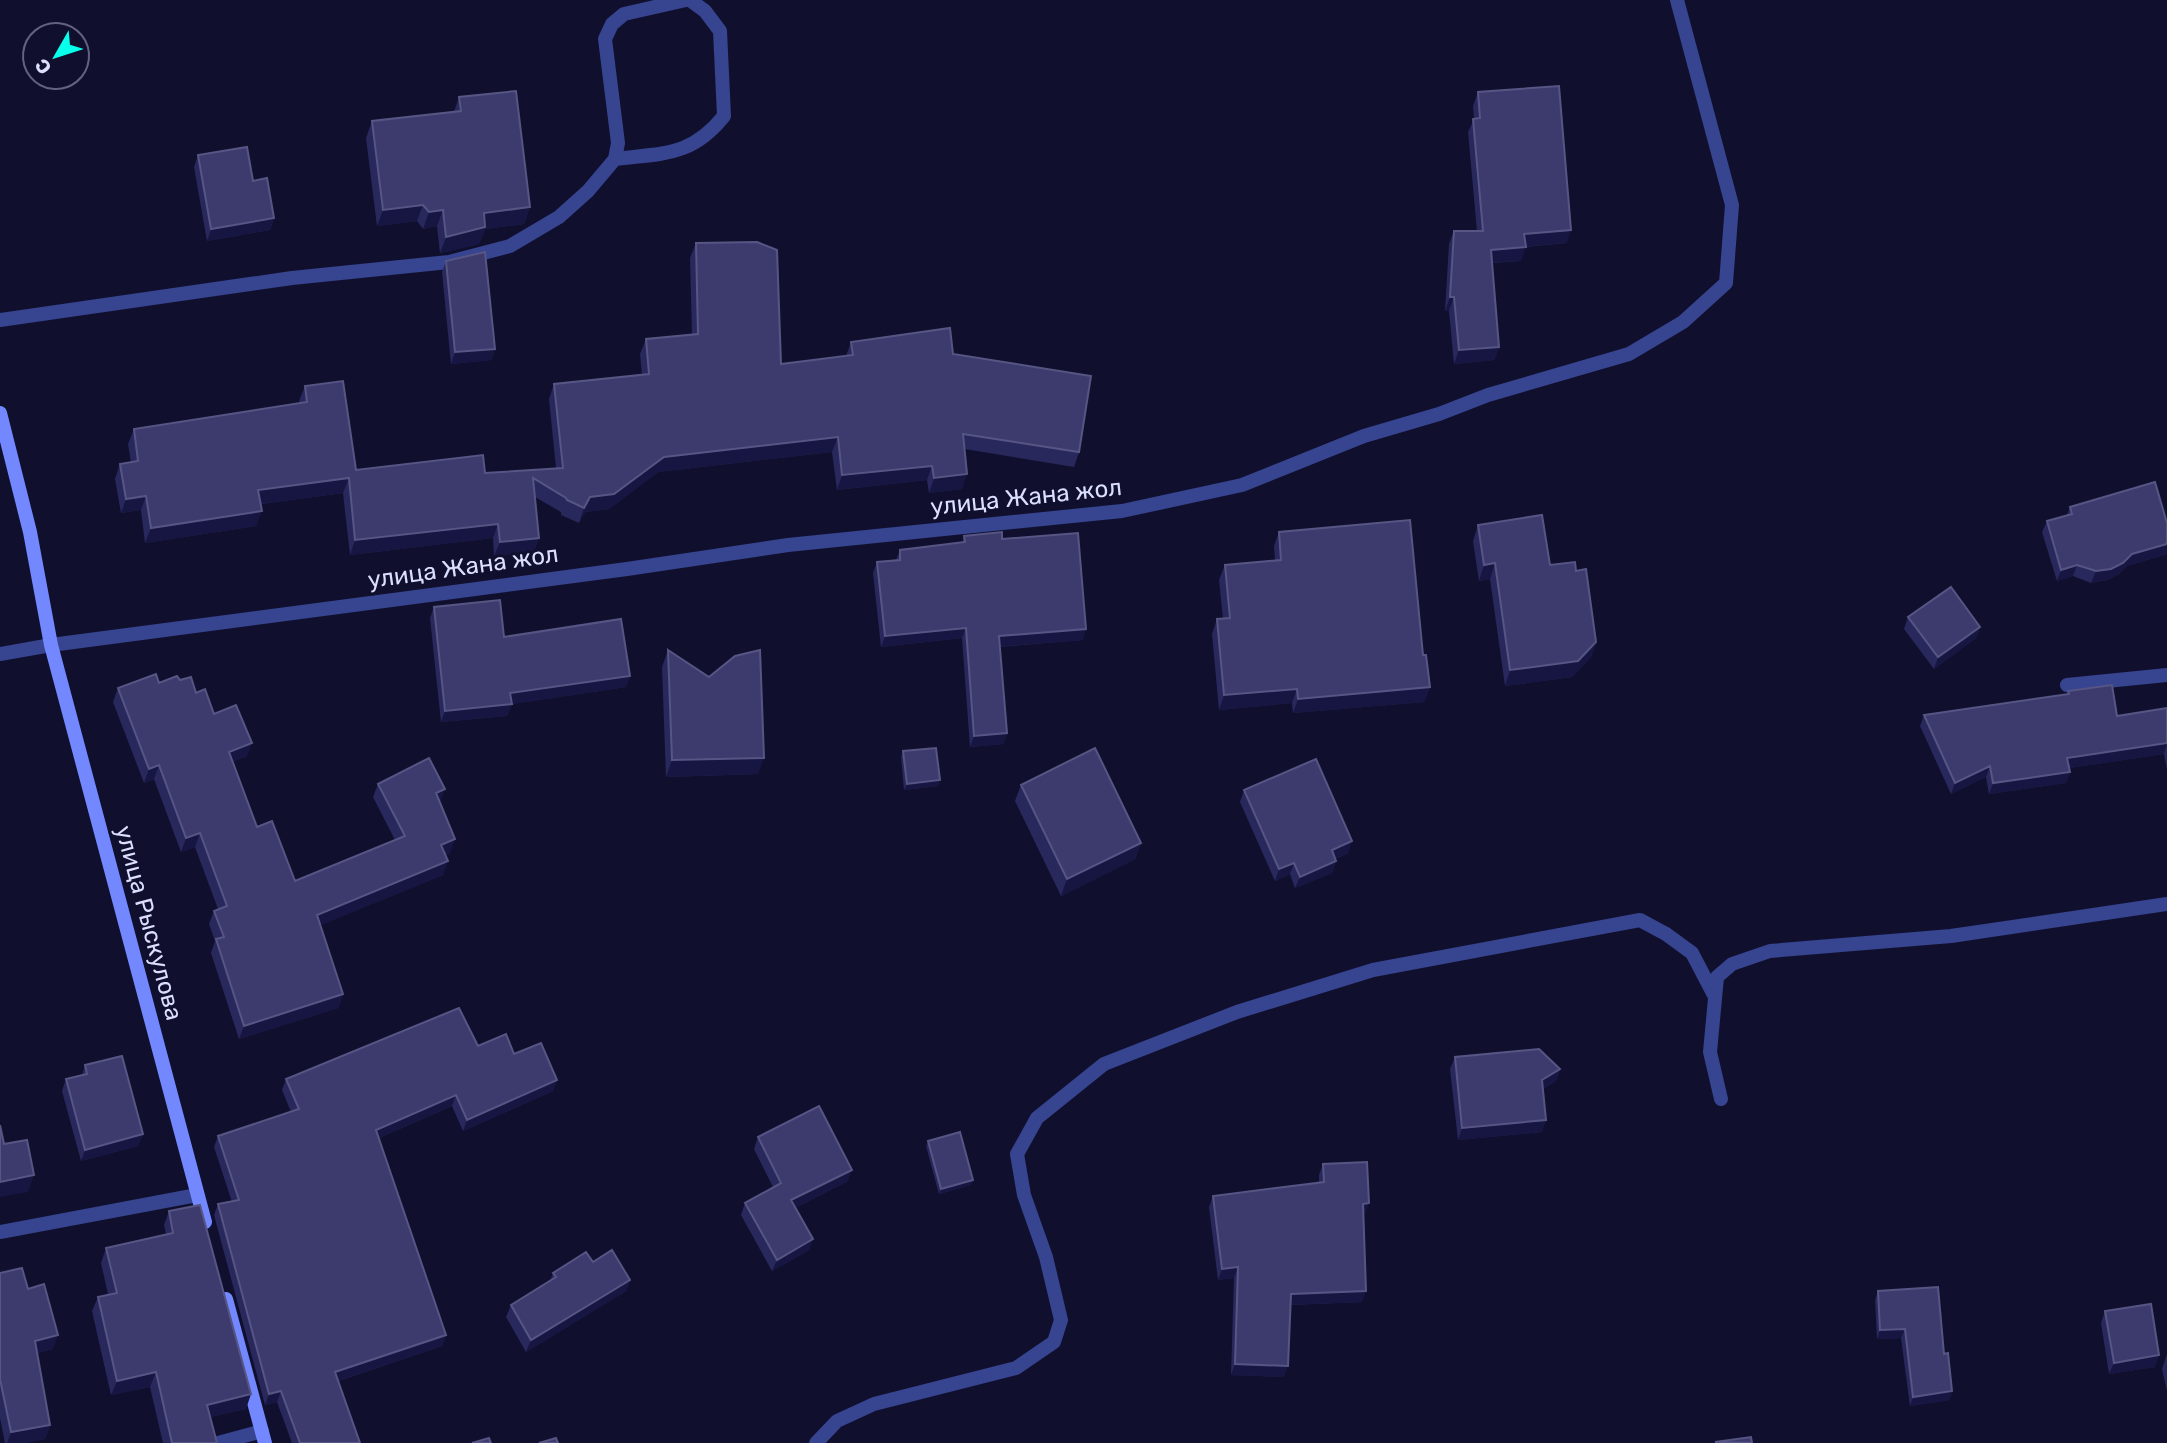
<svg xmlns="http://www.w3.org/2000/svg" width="2167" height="1443" font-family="Rubik,sans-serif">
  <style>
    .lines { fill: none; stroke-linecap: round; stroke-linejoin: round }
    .street { stroke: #374490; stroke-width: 14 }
    .secondary { stroke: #7388ff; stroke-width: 14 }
    .wall { fill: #29285c }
    .shaded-wall { fill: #171642 }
    .building { fill: #3d3b6e; stroke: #565584; stroke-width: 2 }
    .labels { text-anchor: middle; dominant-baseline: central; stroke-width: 6; stroke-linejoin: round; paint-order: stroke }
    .street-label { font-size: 24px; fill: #dcdeff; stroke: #10102e }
  </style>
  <rect width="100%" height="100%" fill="#10102e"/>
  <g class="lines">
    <path class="street" d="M615,159C663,153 691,157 724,116L720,31L705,11L690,0
      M0,320L292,278L449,262L510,246L559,217L588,191L615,159L618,143L605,39L612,24L624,14L686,0
      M0,654L51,645L627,569L788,545L1122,511L1242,485L1364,436L1439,414L1488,395L1629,354L1683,322L1726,283L1732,205L1677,0
      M2067,685L2167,675
      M1721,1099L1710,1052L1717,977L1732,964L1770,951L1951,936L2167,904
      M0,1232L197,1195
      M218,1443L262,1431
      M816,1443L837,1421L874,1404L1016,1368L1054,1342L1061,1320L1046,1257L1024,1195L1017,1154L1037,1118L1104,1064L1237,1012L1373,970L1640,920L1666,934L1692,953L1715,997"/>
    <path class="secondary" d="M0,413L30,532L51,645L205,1222
      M226,1299L265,1443"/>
  </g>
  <path class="wall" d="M1478,92L1567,243L1525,247L1521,261L1492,263L1499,347L1494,360L1454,364L1449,311H1445L1449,244L1454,231H1477L1468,132L1474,119L1473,106Z
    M459,97L530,207L524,224L485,229L479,244L440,253L437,226L423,229L417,221L377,226L366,138L372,121L454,112Z
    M198,155L253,181L274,218L270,230L207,241L194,167Z
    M696,243L781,364L846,356L851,342L953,354L1079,452L1074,467L965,449L962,489L929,493L927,480L837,490L832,452L658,472L609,509L585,512L579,523L561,515V512L535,497L539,538L533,553L494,556L493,538L350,555L343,493L261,504L256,526L145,543L141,510L121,513L115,479L120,464L131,463L128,444L134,429L300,403L299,401L305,386L356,470L485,473L556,468L549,399L554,384L642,375L640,354L646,339L692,335L690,258Z
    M446,261L495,349L491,360L451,364L442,272Z
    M2070,507L2167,523V554L2127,566L2119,574L2107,580L2091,583L2073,576L2057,581L2042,532L2047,521L2067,515Z
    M1478,525L1550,565L1576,571L1596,642L1591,657L1572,677L1505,686L1490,579L1479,581L1473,541Z
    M1279,532L1423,655L1430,687L1424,702L1293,713L1292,703L1219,710L1212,634L1217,619H1223L1219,580L1225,565L1275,560L1274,546Z
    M964,536L1002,539L1083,640L999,647L1007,733L1003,744L970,747L962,638L881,647L873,573L877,562L896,560L900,550L962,543Z
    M434,607L504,637L630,676L626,687L512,704L507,716L441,722L430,618Z
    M1908,617L1980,627L1976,638L1934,669L1904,629Z
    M668,650L758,774L666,777L662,667Z
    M180,680L196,693L247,756L232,762L257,827L295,881L395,840L373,797L378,784L440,803L450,853L445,855L443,875L320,925L343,994L338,1008L239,1039L211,953L215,941L209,924L214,911L218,909L195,847L181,852L154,779L144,783L113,702L118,688Z
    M2068,691L2117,716L2167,708V770L2164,754L2069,768L2070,772L2066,783L1989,794L1986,777L1951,794L1920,726L1924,715L2067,694Z
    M903,751L938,786L904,790L901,757Z
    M1021,785L1141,843L1135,859L1061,896L1015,801Z
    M1244,790L1348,853L1335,859L1336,861L1332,873L1295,888L1290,874L1275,881L1240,802Z
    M478,1046L514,1054L557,1080L553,1091L463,1131L452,1106L379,1138L446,1335L442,1346L338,1381L360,1443H292L277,1402L265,1405L214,1215L218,1204L232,1202L214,1147L218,1136L291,1112L282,1090L286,1079Z
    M1455,1057L1560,1069L1556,1081L1543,1089L1542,1132L1458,1140L1450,1069Z
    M85,1065L143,1134L138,1146L81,1161L62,1091L66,1079L82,1075Z
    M758,1137L848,1181L795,1208L813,1239L809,1250L772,1271L741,1215L745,1203L773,1187L754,1149Z
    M928,1141L971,1185L939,1194L926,1146Z
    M1323,1164L1369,1203L1364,1214L1362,1302L1290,1305L1284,1377L1231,1375L1234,1278L1218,1280L1209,1207L1213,1196L1319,1183V1175Z
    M169,1211L246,1409L210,1417L217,1443H163L150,1387L111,1395L92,1311L98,1297L108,1294L101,1263L106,1248L166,1234L164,1225Z
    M593,1262L630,1280L626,1291L526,1352L506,1317L511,1305L550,1281L553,1273Z
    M0,1273L28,1289L53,1349L37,1353L50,1425L45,1439L23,1443H5L0,1418Z
    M1878,1291L1944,1354L1952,1391L1949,1400L1910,1406L1901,1338L1877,1339L1875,1300Z
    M2105,1311L2155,1367L2109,1374L2101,1323Z
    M2167,1354V1391L2162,1369Z"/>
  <path class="shaded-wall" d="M423,205L417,221L377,226L383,210Z
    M530,207L524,224L485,229L479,244L440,253L446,237L484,213Z
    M443,210L437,226L423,229L429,212Z
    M274,218L270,230L207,241L211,229Z
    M1571,230L1567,243L1520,247L1524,234Z
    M1526,247L1521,261L1486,263L1491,250Z
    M1450,297H1454L1449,311H1445Z
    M1499,347L1494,360L1454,364L1459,350Z
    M495,349L491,360L451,364L455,352Z
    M838,437L832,452L658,472L609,509L585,512L579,523L584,508L590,497L664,457Z
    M932,466L927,480L837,490L842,475Z
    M967,474L962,489L929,493L934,478Z
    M349,478L343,493L253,505L258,490Z
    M146,496L141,510L121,513L126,499Z
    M262,511L256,526L145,543L151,528Z
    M498,524L493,538L350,555L355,540Z
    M539,538L533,553L494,556L500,542Z
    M2167,544V554L2127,566L2119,574L2107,580L2091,583L2096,571L2132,554Z
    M1495,563L1490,579L1479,581L1484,565Z
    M2077,565L2073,576L2057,581L2061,570Z
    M1980,627L1976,638L1934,669L1938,657Z
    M966,628L962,638L881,647L885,636Z
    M1086,629L1083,640L995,647L999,636Z
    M1596,642L1591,657L1572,677L1505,686L1510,670Z
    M630,676L626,687L506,705L510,693Z
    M1430,687L1424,702L1293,713L1298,699Z
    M1297,689L1292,703L1219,710L1224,695Z
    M512,704L507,716L441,722L445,711Z
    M1007,733L1003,744L970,747L974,736Z
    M252,743L247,756L224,766L229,752Z
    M2167,743L2164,754L2063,769L2067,758Z
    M764,758L758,774L666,777L672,760Z
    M159,765L154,779L144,783L149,769Z
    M1990,766L1986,777L1951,794L1955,783Z
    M2070,772L2066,783L1989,794L1993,783Z
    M940,780L938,786L904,790L907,784Z
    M445,789L440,803L436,793Z
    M200,833L195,847L181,852L186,838Z
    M455,839L450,853L436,858L441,845Z
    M1352,841L1348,853L1327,862L1332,850Z
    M1141,843L1135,859L1061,896L1067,879Z
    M448,861L443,875L312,929L317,915Z
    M1336,861L1332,873L1295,888L1300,877Z
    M1294,863L1290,874L1275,881L1279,869Z
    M343,994L338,1008L239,1039L244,1026Z
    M1560,1069L1556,1081L1538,1092L1542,1080Z
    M557,1080L553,1091L463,1131L467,1120Z
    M456,1095L452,1106L372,1141L376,1130Z
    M1546,1120L1542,1132L1458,1140L1462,1128Z
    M143,1134L138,1146L81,1161L85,1150Z
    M852,1170L848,1181L787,1212L791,1200Z
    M34,1175L28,1192L0,1197V1182Z
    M973,1180L971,1185L939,1194L941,1189Z
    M1369,1203L1365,1214L1359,1215L1363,1204Z
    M813,1239L809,1250L772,1271L777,1260Z
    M1238,1267L1234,1278L1218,1280L1222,1269Z
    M630,1280L626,1291L526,1352L531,1340Z
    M1366,1291L1362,1302L1287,1305L1291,1294Z
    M1905,1329L1901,1338L1877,1339L1880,1330Z
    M58,1335L53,1349L29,1355L35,1341Z
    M446,1335L442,1346L331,1383L335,1372Z
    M2159,1355L2155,1367L2109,1374L2114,1363Z
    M1235,1364L1288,1366L1284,1377L1231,1375Z
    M156,1372L150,1387L111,1395L117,1381Z
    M281,1391L277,1402L265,1405L269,1394Z
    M1952,1391L1949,1400L1910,1406L1913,1397Z
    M251,1394L246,1409L202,1419L207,1405Z
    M50,1425L45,1439L23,1443H7L11,1432Z"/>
  <path class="building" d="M1559,86L1571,230L1524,234L1526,247L1491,250L1499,347L1459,350L1454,297H1450L1454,231H1483L1473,119L1480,118L1478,92Z
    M516,91L530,207L484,213L485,227L446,237L443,210L429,212L423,205L383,210L372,121L461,111L459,97Z
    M247,147L253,181L267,178L274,218L211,229L198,155Z
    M757,242L777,250L781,364L853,355L851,342L950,328L953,354L1091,376L1079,452L963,434L967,474L934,478L932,466L842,475L838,437L664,457L614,494L590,497L584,508L567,500L566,498L533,478L539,538L500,542L498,524L355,540L349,478L258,490L262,511L151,528L146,496L126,499L120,464L138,461L134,429L307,402L305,386L343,381L356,470L483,455L485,473L563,468L554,384L649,374L646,339L698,334L696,243Z
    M485,252L495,349L455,352L446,261Z
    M2155,482L2167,523V544L2132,554L2123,563L2111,569L2096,571L2077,565L2061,570L2047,521L2072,514L2070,507Z
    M1542,515L1550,565L1575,562L1576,571L1586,569L1596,642L1578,661L1510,670L1495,563L1484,565L1478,525Z
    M1410,520L1423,655H1426L1430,687L1298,699L1297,689L1224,695L1217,619L1230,618L1225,565L1281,560L1279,532Z
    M1002,532V539L1078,533L1086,629L999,636L1007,733L974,736L966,628L885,636L877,562L900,560V550L965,542L964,536Z
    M1951,587L1980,627L1938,657L1908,617Z
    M500,600L504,637L621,619L630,676L510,693L512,704L445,711L434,607Z
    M668,650L709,677L735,656L760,650L764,758L672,760Z
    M156,674L159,683L177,676L180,680L191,677L196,693L205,689L214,714L236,705L252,743L229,752L257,827L272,821L295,881L405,836L378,784L429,758L445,789L436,793L455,839L441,845L448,861L317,915L343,994L244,1026L216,939L224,937L214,911L227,906L200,833L186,838L159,765L149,769L118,688Z
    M2112,685L2117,716L2167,708V743L2067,758L2070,772L1993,783L1990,766L1955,783L1924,715L2069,694L2068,691Z
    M936,748L940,780L907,784L903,751Z
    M1095,748L1141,843L1067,879L1021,785Z
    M1316,759L1352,841L1332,850L1336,861L1300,877L1294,863L1279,869L1244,790Z
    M459,1008L478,1046L506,1034L514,1054L541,1043L557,1080L467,1120L456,1095L376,1130L446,1335L335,1372L360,1443H300L281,1391L269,1394L218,1204L239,1200L218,1136L299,1109L286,1079Z
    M1539,1049L1560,1069L1542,1080L1546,1120L1462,1128L1455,1057Z
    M122,1056L143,1134L85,1150L66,1079L87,1074L85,1065Z
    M819,1106L852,1170L791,1200L813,1239L777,1260L745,1203L781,1183L758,1137Z
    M0,1125L4,1144L27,1140L34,1175L0,1182Z
    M960,1132L973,1180L941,1189L928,1141Z
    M1367,1162L1369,1203L1363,1204L1366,1291L1291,1294L1288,1366L1235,1364L1238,1267L1222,1269L1213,1196L1324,1182L1323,1164Z
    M200,1205L251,1394L207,1405L217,1443H172L156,1372L117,1381L98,1297L117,1293L106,1248L173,1233L169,1211Z
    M612,1250L630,1280L531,1340L511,1305L556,1277L553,1273L586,1252L593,1262Z
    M22,1268L28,1289L44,1284L58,1335L35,1341L50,1425L11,1432L0,1379V1273Z
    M1938,1287L1944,1354L1948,1353L1952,1391L1913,1397L1905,1329L1880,1330L1878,1291Z
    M2151,1304L2159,1355L2114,1363L2105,1311Z
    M1751,1437L1752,1443L1715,1442Z
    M489,1438L491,1443H472Z
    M556,1438L558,1443H539Z"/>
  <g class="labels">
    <g class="street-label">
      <text transform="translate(1026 497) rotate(-6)">улица Жана жол</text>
      <text transform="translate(463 567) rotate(-8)">улица Жана жол</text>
      <text transform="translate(149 923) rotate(75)">улица Рыскулова</text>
    </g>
  </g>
  <g transform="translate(56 56) rotate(231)"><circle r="33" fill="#10102e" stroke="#626282" stroke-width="2"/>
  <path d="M0-5L12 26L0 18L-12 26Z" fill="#08ffec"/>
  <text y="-10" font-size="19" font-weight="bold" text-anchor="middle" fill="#dcdeff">С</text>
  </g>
</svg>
